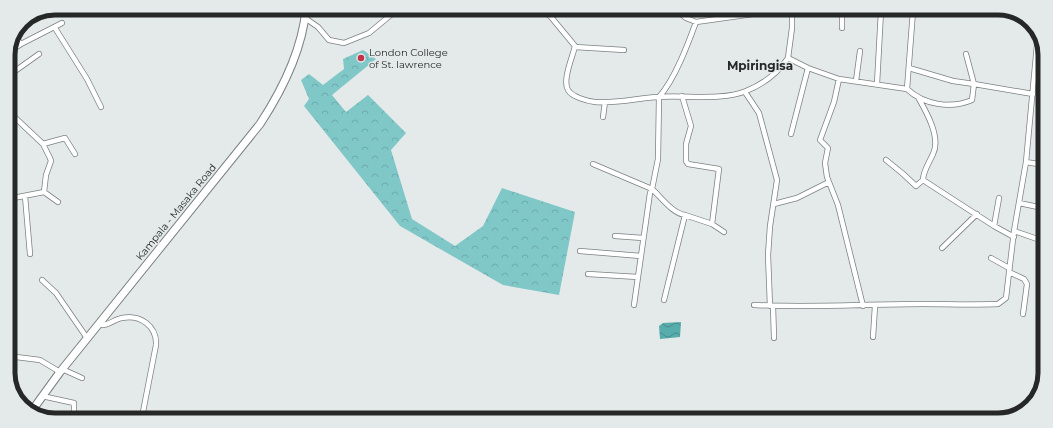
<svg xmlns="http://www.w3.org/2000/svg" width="1053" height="428" font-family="Montserrat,sans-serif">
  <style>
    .forest { fill: url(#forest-crowns) }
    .water { fill: url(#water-waves) }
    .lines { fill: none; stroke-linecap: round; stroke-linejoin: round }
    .minor-casing { stroke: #7c8181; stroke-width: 6 }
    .primary-casing { stroke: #7c8181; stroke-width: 9 }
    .minor { stroke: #fff; stroke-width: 4.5 }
    .primary { stroke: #fff; stroke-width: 7 }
    .poi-dot { fill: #c2324a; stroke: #e3eae9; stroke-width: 1.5 }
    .labels { text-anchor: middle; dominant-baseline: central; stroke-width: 3; stroke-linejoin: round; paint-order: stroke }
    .poi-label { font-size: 10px; fill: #262828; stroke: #e3eae9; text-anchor: start }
    .street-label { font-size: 10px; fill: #262828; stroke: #e3eae9 }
    .quarter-label { font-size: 12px; font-weight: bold; fill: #262828; stroke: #e3eae9 }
    .rim { fill: none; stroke: #262828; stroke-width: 5 }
  </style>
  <defs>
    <pattern id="forest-crowns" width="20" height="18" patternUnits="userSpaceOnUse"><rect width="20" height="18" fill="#80c7c8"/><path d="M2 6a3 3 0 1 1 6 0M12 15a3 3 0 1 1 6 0" fill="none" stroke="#6eabac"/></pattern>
    <pattern id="water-waves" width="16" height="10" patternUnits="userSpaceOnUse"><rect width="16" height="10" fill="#57acac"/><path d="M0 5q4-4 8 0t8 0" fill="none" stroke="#488c8c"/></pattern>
  </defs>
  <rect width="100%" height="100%" fill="#e3eae9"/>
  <path class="forest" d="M363,50L376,59L332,95L346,112L368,95L406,133L391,150L412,219L455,246L483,226L502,188L575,212L559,295L503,285L400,226L304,106L309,99L301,80L309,74L323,85L344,69L343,59Z"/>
  <path class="water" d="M681,322L680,337L660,339L659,326L663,323Z"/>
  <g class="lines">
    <defs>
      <path id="minor" d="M543,10L551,17L575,46C573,56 562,80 568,90C572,97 587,101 595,102C616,104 638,98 658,97C685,95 722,101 746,91C764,84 777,74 788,58L808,68L839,79L907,89L913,11
        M676,10L686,18L696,22L775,11
        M551,17L562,10
        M305,18L318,27L329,40L344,43L369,33L398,9
        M55,28L87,79L101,107
        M842,28V12L849,11
        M15,36L21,44
        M575,47L624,50
        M8,53L21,44L62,23
        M788,58L792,28V11
        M909,68L953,81L974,84L966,54
        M8,76L39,54
        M839,79L834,102L820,140L828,148L825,163L827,177L838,205L863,306
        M856,81L860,51
        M877,84L881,11
        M907,89C924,105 951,109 972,100L974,84L1033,94
        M745,92L759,113L777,180L770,226L768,255L770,306
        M682,96L691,126L686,144V161L688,164L719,169L712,224
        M919,99C927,113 941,138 933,154C929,163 923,171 923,180
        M8,111L43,144L50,158L51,161L46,175L44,192
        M603,117L605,102
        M791,134L808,68
        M43,144L65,138L75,154
        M886,160L902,173L916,186L923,180
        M1026,162L1044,165
        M593,164L652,189L650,193L634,305
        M923,180L994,226L1014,237
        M25,196L30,254
        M8,199L44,192L58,202
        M1019,203L1043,208
        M774,204L797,198L829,182
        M685,215L712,224L724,232
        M994,226L999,198
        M1014,231L1043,241
        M615,236L643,238
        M942,248L977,214
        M580,251L641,256
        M991,258L1009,268
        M1009,272L1024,279L1027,284L1023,314
        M588,274L638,277
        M42,280L56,293L87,338
        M664,300L685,215C672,213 662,198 652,189L658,159L659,97C675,79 688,44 696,22
        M754,305C810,308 866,304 922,304C947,304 972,305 998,304L1006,298L1014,231L1026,162L1038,34
        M773,306L774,338
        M99,324C106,328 114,319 122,318C140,314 157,326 156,345L142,417
        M873,337L875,306
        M8,356L40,360L60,372
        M62,369L82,378
        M42,396L74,403V412L84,417"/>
      <path id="primary" d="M31,412L60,372L260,124C283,89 302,51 306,9"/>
    </defs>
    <use href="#minor" class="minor-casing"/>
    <use href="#primary" class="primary-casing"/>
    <use href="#minor" class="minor"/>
    <use href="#primary" class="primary"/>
  </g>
  <circle class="poi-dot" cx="361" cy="58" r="4"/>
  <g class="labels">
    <g class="poi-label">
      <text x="369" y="52">London College<tspan x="369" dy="12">of St. lawrence</tspan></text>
    </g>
    <g class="street-label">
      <text transform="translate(176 212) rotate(-51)">Kampala - Masaka Road</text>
    </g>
    <g class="quarter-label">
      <text x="760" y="65">Mpiringisa</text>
    </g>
  </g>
  <path d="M0 0H1053V428H0ZM55 15H998A40 40 0 0 1 1038 55V373A40 40 0 0 1 998 413H55A40 40 0 0 1 15 373V55A40 40 0 0 1 55 15Z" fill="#e3eae9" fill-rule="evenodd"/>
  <path class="rim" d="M55 15H998A40 40 0 0 1 1038 55V373A40 40 0 0 1 998 413H55A40 40 0 0 1 15 373V55A40 40 0 0 1 55 15Z"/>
</svg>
